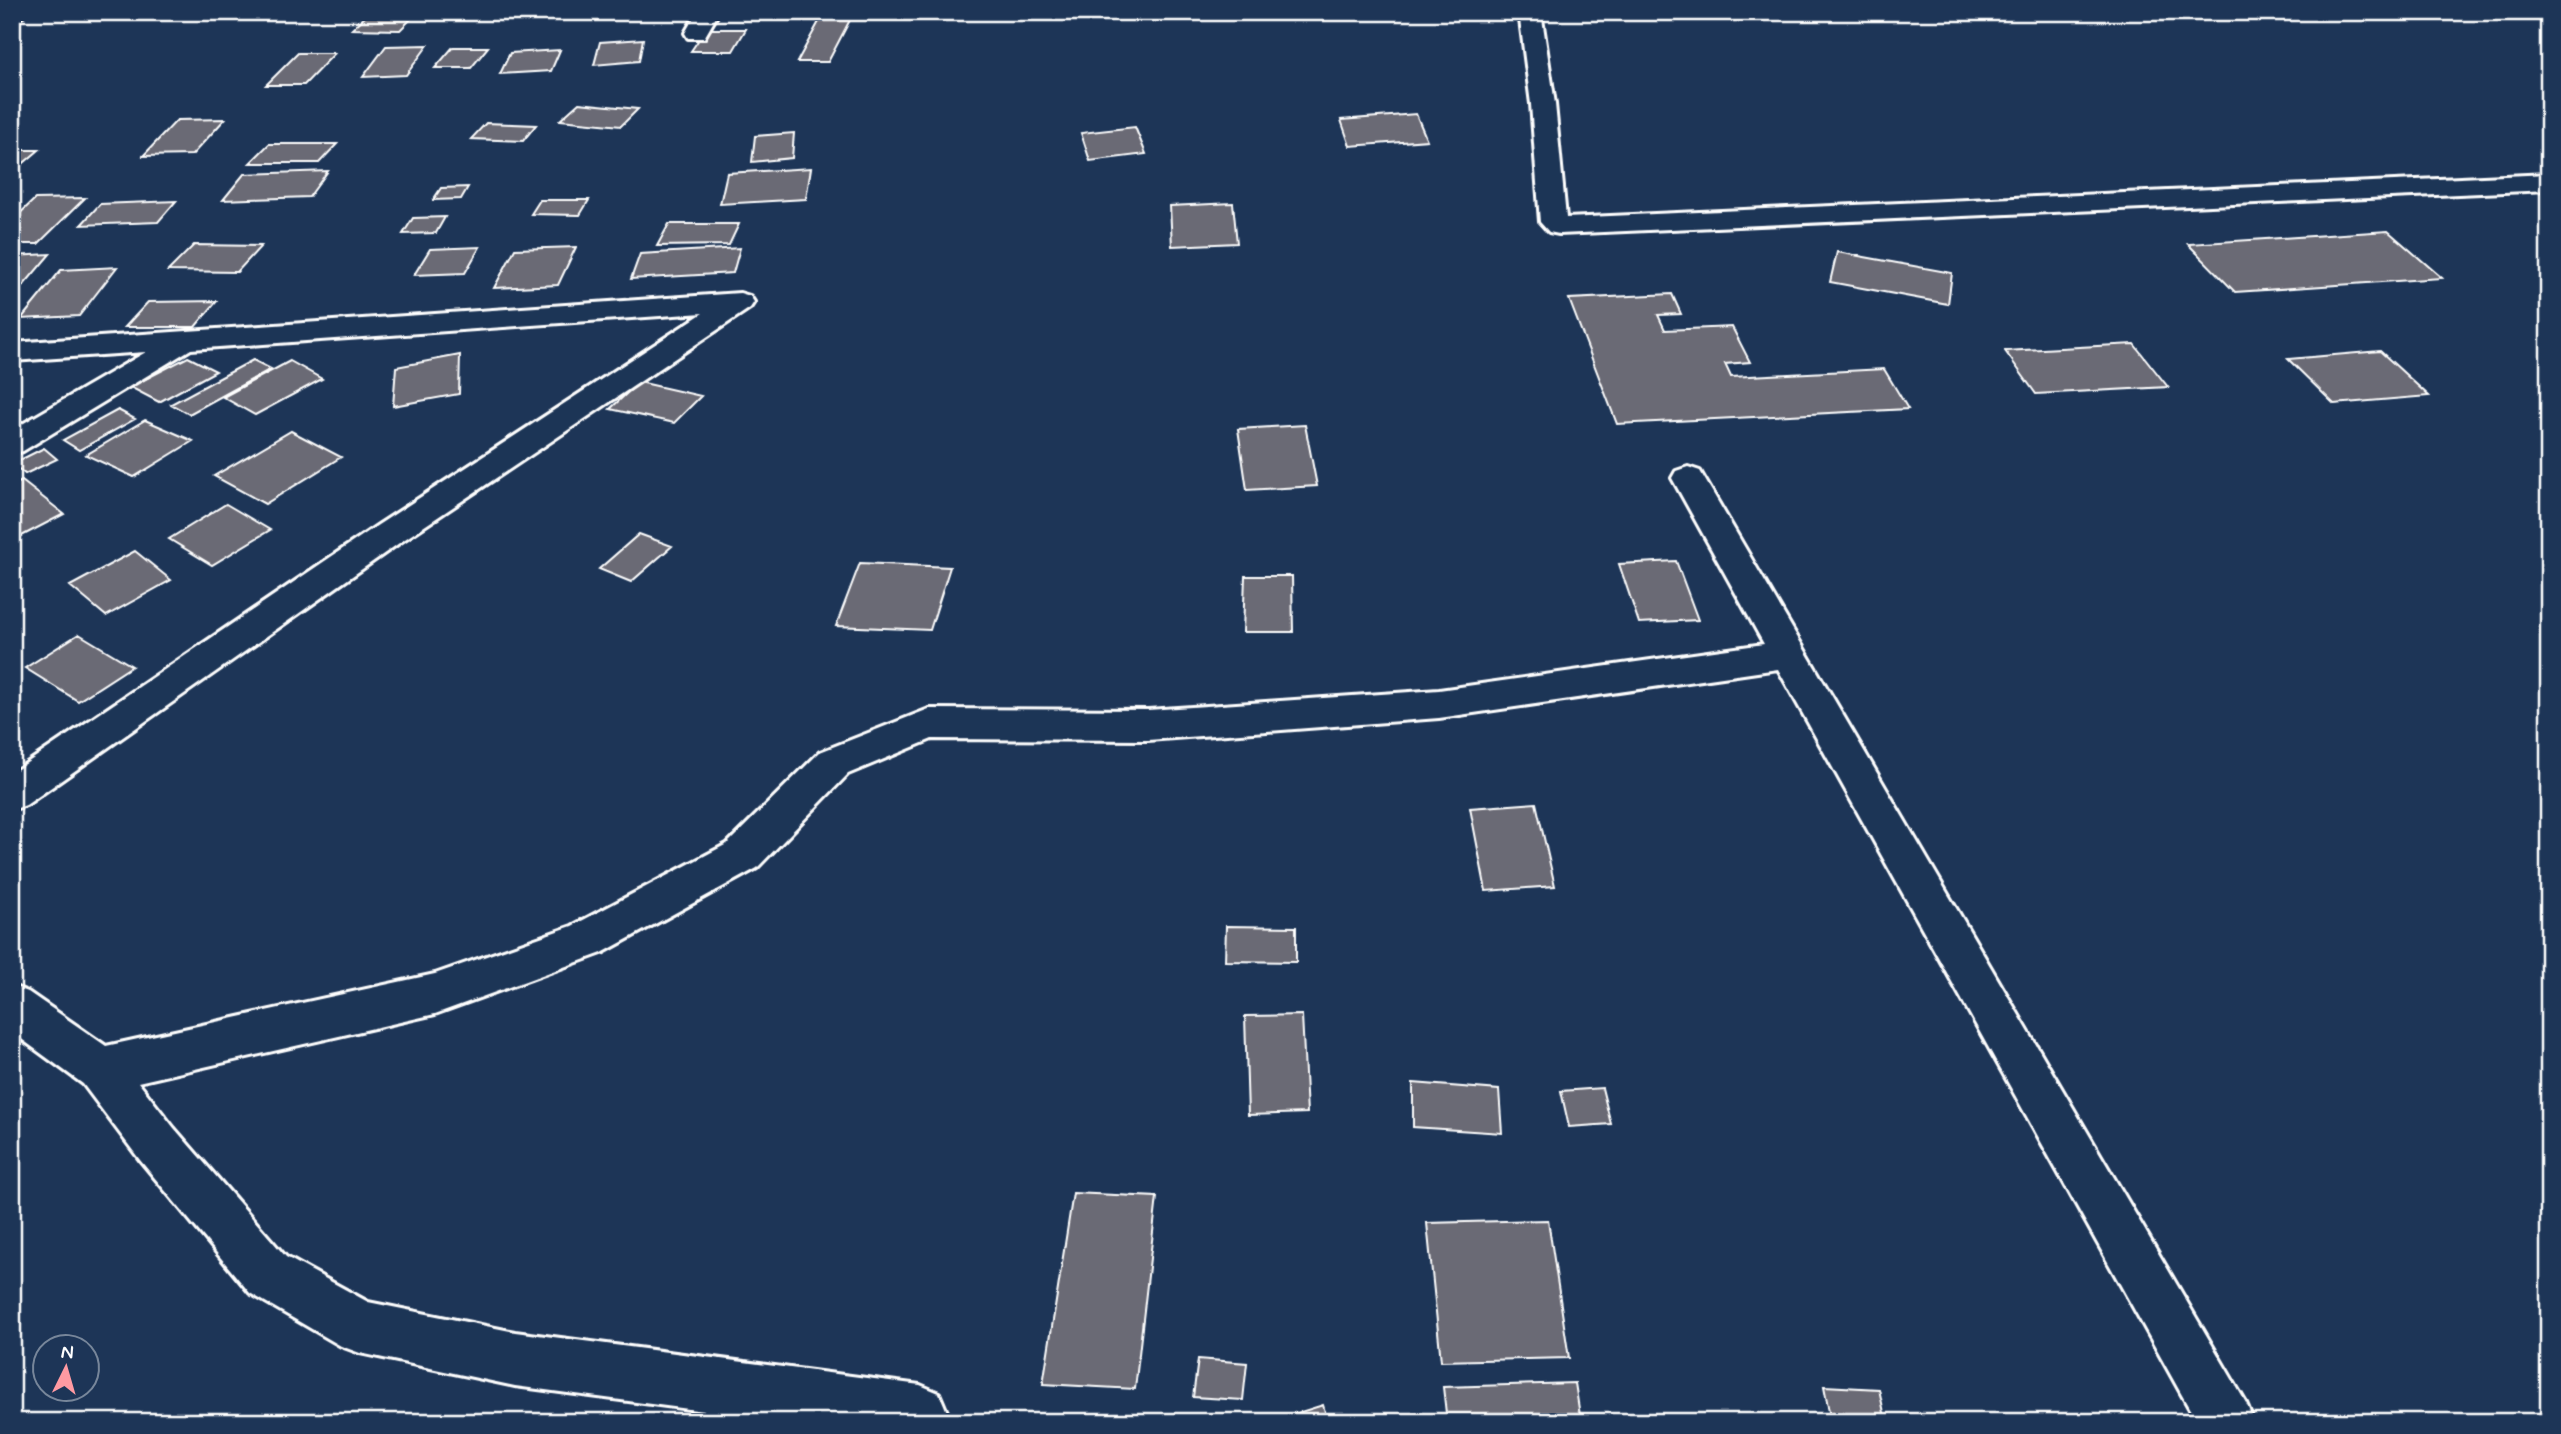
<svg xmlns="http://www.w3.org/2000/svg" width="2561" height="1434" font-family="Mynerve,sans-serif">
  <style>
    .building { fill: #6b6a74; stroke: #fff; stroke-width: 2 }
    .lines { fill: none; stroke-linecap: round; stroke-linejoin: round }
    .minor-casing { stroke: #fff; stroke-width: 6 }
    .minor { fill: #1d3557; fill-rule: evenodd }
  </style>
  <rect width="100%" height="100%" fill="#1d3557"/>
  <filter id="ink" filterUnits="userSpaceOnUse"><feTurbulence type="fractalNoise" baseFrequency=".0143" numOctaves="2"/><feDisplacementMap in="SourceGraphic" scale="14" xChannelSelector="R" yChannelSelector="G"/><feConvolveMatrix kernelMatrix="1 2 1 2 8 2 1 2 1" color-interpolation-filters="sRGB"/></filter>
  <g filter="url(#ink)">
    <path class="building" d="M590,12H631L629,17L587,18Z
      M368,14L415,15L400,30L352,29Z
      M821,18H851L828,62H797Z
      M706,29H746L733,51H691Z
      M643,39L639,61L594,65L600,42Z
      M428,45L406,75L363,77L386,46Z
      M453,47H488L471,68H435Z
      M560,50L551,71L500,74L510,53Z
      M298,53H335L304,85H266Z
      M579,103L638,109L621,126L560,120Z
      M1416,114L1427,140L1350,146L1341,120Z
      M225,119L192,155L143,156L177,120Z
      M486,123L536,125L523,141L471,139Z
      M1135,127L1146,154L1090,161L1081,133Z
      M794,133L792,158L752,162L755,136Z
      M269,144H337L319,163H250Z
      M12,150H39L12,173Z
      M811,168L806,199L720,204L727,173Z
      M328,171L309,197L223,200L244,174Z
      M468,187L461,199L433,200L441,188Z
      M85,198L38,244H12V221L35,199Z
      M540,200H589L580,215L531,214Z
      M176,201L158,222L81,225L100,204Z
      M1233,203L1237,243L1172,246L1170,206Z
      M445,217L436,233L403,234L413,218Z
      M669,224H739L729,245L657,246Z
      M2388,231L2442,278L2235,292L2188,244Z
      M194,245L261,246L237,272L168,271Z
      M480,247L465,273L414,275L430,249Z
      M576,247L558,285L494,288L515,249Z
      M740,248L733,273L631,279L640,254Z
      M1837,252L1952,273L1948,304L1830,282Z
      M50,254L23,286H12V256Z
      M117,267L79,316L21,319L61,270Z
      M1672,294L1681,314L1658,315L1665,330L1732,327L1750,362L1725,364L1731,377L1884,369L1908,409L1617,424L1569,299Z
      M217,301L195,327H125L148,302Z
      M2134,344L2168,387L2036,394L2005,351Z
      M2380,351L2429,396L2334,404L2288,359Z
      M460,355L459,394L393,406L396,367Z
      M188,357L216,371L159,402L130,387Z
      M253,360L271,369L189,414L171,404Z
      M290,361L322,379L255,415L223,397Z
      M639,382L701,396L674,423L610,409Z
      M118,410L135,419L79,450L63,440Z
      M145,420L193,441L134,477L86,455Z
      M1305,425L1317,486L1247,490L1238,429Z
      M291,431L341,457L265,504L214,476Z
      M44,448L57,459L25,474L12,464Z
      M22,481L64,514L12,541V486Z
      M226,504L270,530L212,565L169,539Z
      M639,534L672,546L631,582L599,569Z
      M135,551L171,580L106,616L70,586Z
      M1676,561L1698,620L1639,623L1619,564Z
      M860,563L950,567L930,630L836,626Z
      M1245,576H1292L1293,632H1243Z
      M79,634L132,666L78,701L25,668Z
      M1536,803L1555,886L1486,891L1470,808Z
      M1226,926L1296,927V962L1225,961Z
      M1302,1015L1307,1113L1248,1115L1245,1016Z
      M1413,1083L1499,1090L1502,1133L1413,1127Z
      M1602,1088L1611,1124L1569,1127L1561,1091Z
      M1073,1193L1157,1197L1135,1389L1043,1384Z
      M1548,1220L1569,1358L1441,1361L1427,1223Z
      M1198,1359L1247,1363L1243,1400L1193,1397Z
      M1575,1383L1581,1422H1447L1443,1387Z
      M1824,1386L1879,1389L1886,1422H1831Z
      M1323,1405L1328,1422H1269Z
      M1069,1417L1121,1422H1068Z"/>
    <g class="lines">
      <defs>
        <path id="minor" d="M12,12H25L22,17L12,20Z
          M697,12H719L704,38H688L685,33Z
          M1519,12H1541L1555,104L1566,218L2549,174V190L1559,234L1549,232L1540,222L1531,104Z
          M740,293L750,296L754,302L750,308L402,541L26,805L12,810V773L378,525L703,313L191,349L23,451L12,454V430L146,352L12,361V343Z
          M1688,467L1700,471L1704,478L2246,1403L2254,1422H2197L1778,669L1439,718L1148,740L932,739L848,774L757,868L602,953L435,1014L138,1082L174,1128L286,1257L368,1302L515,1332L920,1385L939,1393L947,1412L943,1422H787L515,1386L360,1353L341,1346L250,1293L140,1160L83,1084L12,1032V986L28,992L106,1046L435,974L572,926L727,844L820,752L929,709L1148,710L1439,690L1764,644L1672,478L1676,471Z"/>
      </defs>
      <use href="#minor" class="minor-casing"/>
      <use href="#minor" class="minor"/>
    </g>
  </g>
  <rect width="2561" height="1434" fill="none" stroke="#1d3557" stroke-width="42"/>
  <rect x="21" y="21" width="2519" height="1392" fill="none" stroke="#fff" stroke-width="2.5" filter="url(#ink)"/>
  <g transform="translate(66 1368) rotate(5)"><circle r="33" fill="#1d3557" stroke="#77869a" stroke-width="2"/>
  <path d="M0-5L12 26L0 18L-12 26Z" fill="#ff9aa2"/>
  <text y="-10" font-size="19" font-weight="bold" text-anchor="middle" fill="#ffffff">N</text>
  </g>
</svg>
